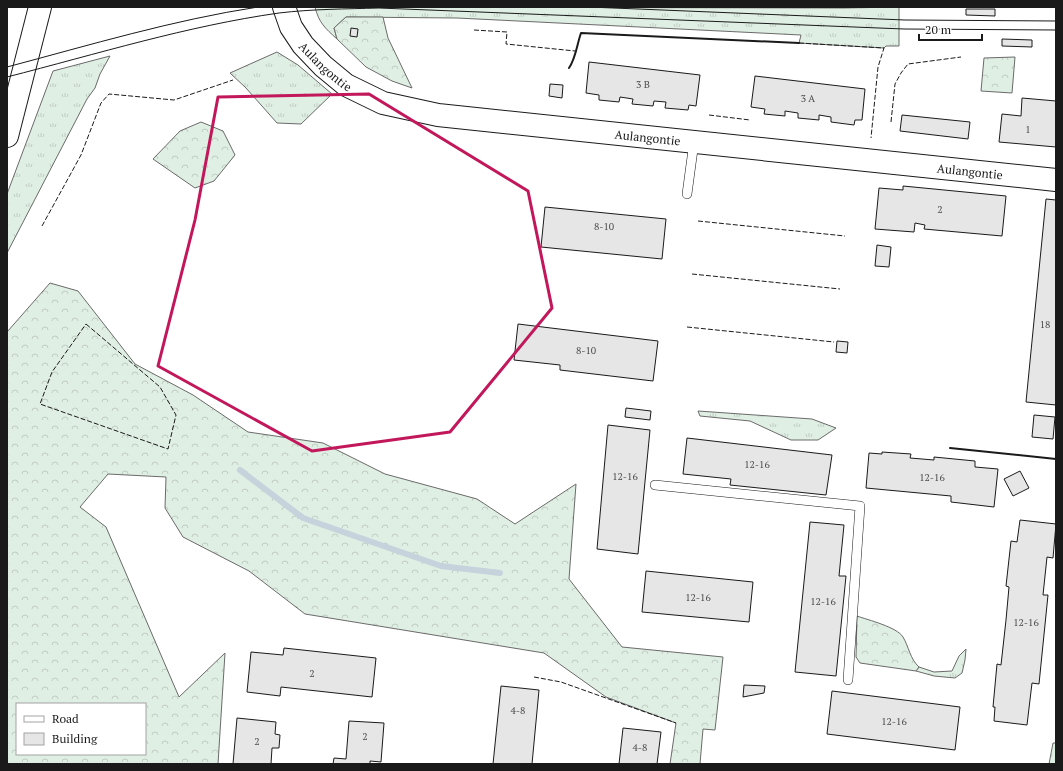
<svg xmlns="http://www.w3.org/2000/svg" width="1063" height="771" font-family="'PT Serif',serif">
  <style>
    .grass { fill: url(#grass-tufts); stroke: #6a6a6a }
    .forest { fill: url(#forest-crowns); stroke: #6a6a6a; fill-rule: evenodd }
    .lines { fill: none; stroke-linecap: round; stroke-linejoin: round }
    .stream { stroke: #c6d2dc; stroke-width: 6 }
    .building { fill: #e6e6e6; stroke: #1a1a1a }
    .service-casing { stroke: #1a1a1a; stroke-width: 10 }
    .tertiary-casing { stroke: #1a1a1a; stroke-width: 24 }
    .motorway-casing { stroke: #1a1a1a; stroke-width: 24 }
    .service { stroke: #fff; stroke-width: 9 }
    .tertiary { stroke: #fff; stroke-width: 22 }
    .motorway { stroke: #fff; stroke-width: 22 }
    .tram { stroke: #1a1a1a; stroke-width: 1 }
    .fence { stroke: #1a1a1a; stroke-width: 1; stroke-dasharray: 5 2; stroke-linecap: butt }
    .wall { stroke: #1a1a1a; stroke-width: 2 }
    .marked { fill: none; stroke: #c2185b; stroke-width: 3; stroke-linejoin: round }
    .labels { text-anchor: middle; dominant-baseline: central; stroke-width: 3; stroke-linejoin: round; paint-order: stroke }
    .number-label { font-size: 10px; fill: #4d4d4d }
    .street-label { font-size: 12px; fill: #1a1a1a; stroke: #fff }
  </style>
  <defs>
    <pattern id="grass-tufts" width="24" height="20" patternUnits="userSpaceOnUse"><rect width="24" height="20" fill="#e0efe3"/><path d="M3 7l-1-3M5 7V3M7 7l1-3M15 17l-1-3M17 17v-4M19 17l1-3" fill="none" stroke="#c0ccc2"/></pattern>
    <pattern id="forest-crowns" width="20" height="18" patternUnits="userSpaceOnUse"><rect width="20" height="18" fill="#e0efe3"/><path d="M2 6a3 3 0 1 1 6 0M12 15a3 3 0 1 1 6 0" fill="none" stroke="#c0ccc2"/></pattern>
  </defs>
  <rect width="100%" height="100%" fill="#fff"/>
  <path class="grass" d="M315,7L844,8L899,7V46H886L884,48L799,43L801,35L457,18L346,17L334,28L337,39C325,28 319,23 315,7Z
    M277,52L298,65L332,94L301,124L277,123L246,88L230,73Z
    M110,56L100,74L95,88L87,99L7,253V194L53,71Z
    M698,411L812,419L836,428L818,440H791L750,421L700,416Z
    M966,649L965,660L962,673L955,678L934,676L916,671L919,667L934,672L952,671L959,656Z
    M1053,743H1056V764H1049Z"/>
  <path class="forest" d="M346,17H383L388,38L412,88L392,81L366,67L337,39L334,28Z
    M1015,57L1012,93L981,91L984,58Z
    M201,122L223,131L235,155L214,181L195,188L153,159L180,131Z
    M50,283L78,291L135,364L193,395L248,432L323,443L385,474L477,499L515,524L576,484L569,579L622,647L723,657L715,730L703,729L700,764H670L676,723L606,697L544,653L305,614L249,571L183,537L165,508L166,477L108,474L80,507L106,527L179,697L225,653L218,764H7V332ZM17,704H145V754H17Z
    M857,616C868,620 897,627 903,637C909,647 910,659 919,667L916,671L860,663L856,657Z"/>
  <g class="lines">
    <path class="stream" d="M240,470L303,518L441,566L500,573"/>
  </g>
  <path class="building" d="M966,9H995V16L966,15Z
    M351,28L358,29L357,37L350,36Z
    M1002,39L1032,40V47L1002,46Z
    M589,62L700,75L696,106L689,105L688,110L665,108L666,102L654,101L653,106L632,104L633,99L620,97L619,102L599,100V95L586,93Z
    M755,76L865,89L862,120H855L854,125L831,122V117L819,115V120L798,118V113L785,111V116L764,114L765,109L751,107Z
    M550,84L563,85L562,98L549,96Z
    M1022,98L1056,101V147L999,142L1002,114L1021,116Z
    M902,115L970,122L968,139L900,131Z
    M903,186L1006,196L1002,236L924,229L925,225L915,223L914,232L875,229L879,188L903,190Z
    M1046,199L1056,200V405L1026,402Z
    M545,207L666,219L662,259L541,247Z
    M877,245L891,247L889,267L875,266Z
    M518,324L658,341L653,381L560,370V365L514,360Z
    M837,341L848,342L847,353L836,352Z
    M626,408L651,411L650,420L625,417Z
    M1034,415L1055,417L1053,439L1032,437Z
    M608,425L650,430L638,554L597,549Z
    M687,438L832,455L826,495L730,485L731,479L683,474Z
    M882,452L911,454L910,458L934,460V457L975,461V467L998,469L994,507L951,502V496L866,488L869,453L882,454Z
    M1020,471L1029,488L1013,496L1004,479Z
    M1020,520L1056,524L1053,558L1047,557L1043,595H1048L1039,684L1032,683L1027,725L994,721L995,707H993L997,664L1001,665L1006,620L1009,587L1006,586L1011,541L1017,542Z
    M810,522L844,525L839,576H846L836,676L795,672Z
    M646,571L753,582L749,622L642,612Z
    M284,648L376,658L372,697L281,687L280,696L247,692L251,652L283,655Z
    M744,685L765,686L764,693L743,697Z
    M501,686L539,690L532,764H493Z
    M832,691L960,707L955,750L827,734Z
    M237,718L276,722L275,734L280,735L279,748H272L271,764H233Z
    M349,721L384,723L381,762L370,761V764H333L334,758L346,759Z
    M623,728L661,732L657,764H619Z"/>
  <g class="lines">
    <defs>
      <path id="service" d="M687,194L694,142
        M655,485L860,506L848,680"/>
      <g id="tertiary">
        <path id="s1" d="M284,7L291,27L303,45L323,66L346,85L383,103L438,115L1056,180"/>
      </g>
      <path id="motorway" d="M7,136L40,7"/>
    </defs>
    <use href="#service" class="service-casing"/>
    <use href="#tertiary" class="tertiary-casing"/>
    <use href="#motorway" class="motorway-casing"/>
    <use href="#service" class="service"/>
    <use href="#tertiary" class="tertiary"/>
    <use href="#motorway" class="motorway"/>
    <path class="tram" d="M589,7L905,20L1056,21
      M7,67C90,45 173,20 258,7
      M7,77C97,54 187,26 279,13C312,9 346,9 379,8L904,29L1056,30"/>
    <path class="fence" d="M474,30L507,32L506,44L575,51
      M799,43L884,48L878,67L871,138
      M709,115L750,120
      M891,122L895,84L901,73L908,64L961,57
      M698,221L845,236
      M42,226L81,155L101,103L109,94L174,100L233,80
      M692,274L840,289
      M86,324L160,387L176,415L168,449L40,404L52,372Z
      M687,327L834,342
      M534,677L561,682L676,723"/>
    <path class="wall" d="M569,68C576,58 577,44 581,33L799,43
      M950,448L1056,459"/>
  </g>
  <path class="marked" d="M369,94L528,191L552,308L450,432L312,451L158,366L195,220L218,97Z"/>
  <g class="labels">
    <g class="number-label">
      <text x="643" y="84">3 B</text>
      <text x="808" y="98">3 A</text>
      <text x="1028" y="129">1</text>
      <text x="940" y="209">2</text>
      <text x="604" y="226">8-10</text>
      <text x="1045" y="324">18</text>
      <text x="586" y="350">8-10</text>
      <text x="757" y="464">12-16</text>
      <text x="625" y="476">12-16</text>
      <text x="932" y="477">12-16</text>
      <text x="698" y="597">12-16</text>
      <text x="823" y="601">12-16</text>
      <text x="1026" y="622">12-16</text>
      <text x="312" y="673">2</text>
      <text x="518" y="710">4-8</text>
      <text x="894" y="721">12-16</text>
      <text x="365" y="736">2</text>
      <text x="257" y="741">2</text>
      <text x="640" y="747">4-8</text>
    </g>
    <g class="street-label">
      <text stroke="none"><textPath href="#s1" startOffset="74">Aulangontie</textPath></text>
      <text stroke="none"><textPath href="#s1" startOffset="410">Aulangontie</textPath></text>
      <text stroke="none"><textPath href="#s1" startOffset="734">Aulangontie</textPath></text>
    </g>
  </g>
  <rect width="1063" height="771" fill="none" stroke="#1a1a1a" stroke-width="16"/>
  <rect x="16" y="703" width="130" height="52" fill="#ffffff" stroke="#a3a3a3"/>
  <rect x="24" y="716" width="20" height="6" fill="#ffffff" stroke="#a3a3a3"/>
  <text x="52" y="723" font-size="12" fill="#1a1a1a">Road</text>
  <rect x="24" y="733" width="20" height="12" fill="#e6e6e6" stroke="#a3a3a3"/>
  <text x="52" y="743" font-size="12" fill="#1a1a1a">Building</text>
  <path d="M919 34v6h63v-6" fill="none" stroke="#1a1a1a" stroke-width="2"/>
  <text x="925" y="34" font-size="12" fill="#1a1a1a" stroke="#ffffff" stroke-width="3" paint-order="stroke">20 m</text>
</svg>
